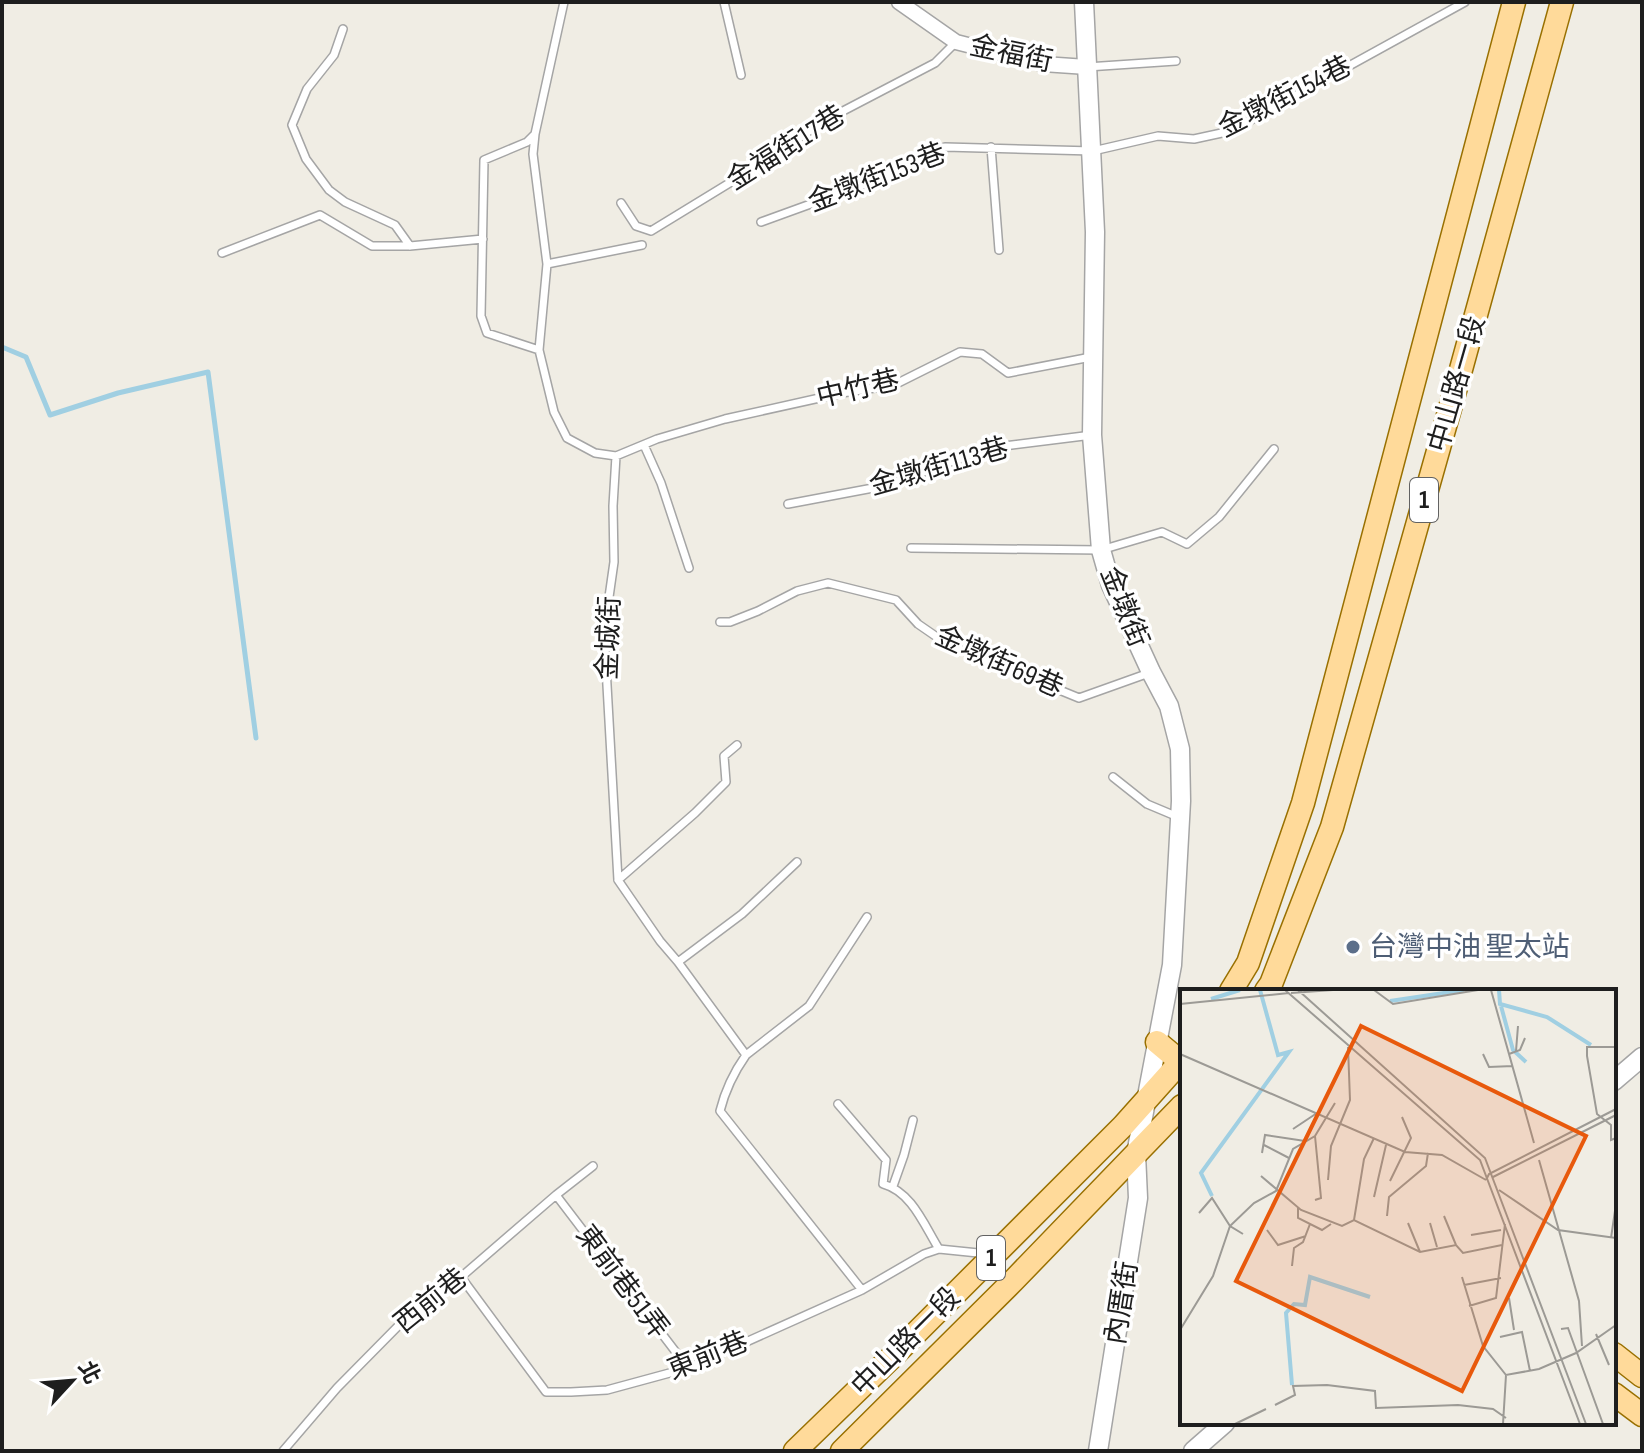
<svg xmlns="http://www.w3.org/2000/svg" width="1644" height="1453" font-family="'Sofia Sans Condensed','Noto Sans TC',sans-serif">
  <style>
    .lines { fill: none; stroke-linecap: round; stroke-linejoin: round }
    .stream { stroke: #a0cfe2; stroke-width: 5 }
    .service-casing { stroke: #a5a5a5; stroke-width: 10 }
    .minor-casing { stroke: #a5a5a5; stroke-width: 17 }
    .tertiary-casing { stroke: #a5a5a5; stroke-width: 21 }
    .primary-casing { stroke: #997000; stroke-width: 25 }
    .service { stroke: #fff; stroke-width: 7 }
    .minor { stroke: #fff; stroke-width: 14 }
    .tertiary { stroke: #fff; stroke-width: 18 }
    .primary { stroke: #ffda9a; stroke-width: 22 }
    .service-dot { fill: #5c6f8a; stroke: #fff; stroke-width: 3 }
    .labels { text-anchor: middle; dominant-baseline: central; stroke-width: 7; stroke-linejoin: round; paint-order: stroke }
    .shield { fill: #fff; stroke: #626262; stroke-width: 2 }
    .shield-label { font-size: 26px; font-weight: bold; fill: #1e1e1e }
    .street-label { font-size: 28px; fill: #1e1e1e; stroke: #fff }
    .service-label { font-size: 28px; fill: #4e5e75; stroke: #fff; text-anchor: start }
    .inset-river { fill: none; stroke: #a0cfe2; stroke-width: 4 }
    .inset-road { fill: none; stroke: #9c9a95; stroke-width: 2 }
    .view { fill: #e8590c; fill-opacity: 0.15; stroke: #e8590c; stroke-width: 4 }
    .inset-edge { fill: none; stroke: #1e1e1e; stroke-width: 4 }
  </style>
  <rect width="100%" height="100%" fill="#f0ede4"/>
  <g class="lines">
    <path class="stream" d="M2,347L26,357L50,415L118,393L208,372L256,738"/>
    <defs>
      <path id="service" d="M564,2L535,134L533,154L547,264L539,350L554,412L567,438L595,453L616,456L613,506L614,562L604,632L618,880L660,941L678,962L746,1055C734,1072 725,1091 720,1111L862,1290
        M724,2L741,75
        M343,29L334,55L307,89L292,125L306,159L329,190L345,202L395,225L410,246
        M1087,67L1176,61
        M534,135L527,142L484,160L481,316L487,333L539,350
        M991,147L999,250
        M621,203L636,226L651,231L767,160L822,122L935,63L956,42
        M761,222L874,181L945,147L1093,151L1158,136L1194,139L1231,131L1465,2
        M222,253L320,215L372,246H410L483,239
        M547,264L642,245
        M644,445L661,483L689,568
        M616,456L657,439L725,419L842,393L894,385L960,352L982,354L1008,373L1091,357
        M788,504L889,485L988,448L1092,435
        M911,548L1101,550L1162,532L1187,544L1219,517L1274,449
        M720,622H730L758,611L797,591L828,583L896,600L918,624L947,644L1079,698L1149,673
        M1113,777L1147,804L1178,817
        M618,880L695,813L726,782L724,756L737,745
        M678,962L742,914L797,862
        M746,1055L809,1006L867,917
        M838,1104L886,1160L883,1184C912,1192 924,1225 939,1249
        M893,1186L904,1155L913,1120
        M556,1195L688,1368
        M461,1277L546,1392H571L607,1390L688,1368L862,1290L924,1254L939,1249L988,1254
        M283,1451L337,1388L412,1312L461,1277L556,1195L593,1166"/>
      <path id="minor" d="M899,2L956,42L1043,64L1087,67"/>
      <path id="tertiary" d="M1084,2L1095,232L1092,435L1101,550L1111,585L1151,672L1169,706L1180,749L1181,801L1172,965L1136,1154L1138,1198L1098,1451
        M1614,1081L1642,1057
        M1193,1451L1225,1423"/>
      <path id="primary" d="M1231,991L1248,963L1303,803L1514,2
        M1266,991L1271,984L1332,827L1460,373L1562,2
        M1157,1042L1182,1063
        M1614,1354L1642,1376
        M1614,1394L1642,1415
        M795,1451L894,1355L1123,1126L1182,1060
        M842,1451L1014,1280L1182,1106"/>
    </defs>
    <use href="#service" class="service-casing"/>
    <use href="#minor" class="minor-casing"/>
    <use href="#tertiary" class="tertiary-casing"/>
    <use href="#primary" class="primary-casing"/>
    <use href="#service" class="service"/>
    <use href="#minor" class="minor"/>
    <use href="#tertiary" class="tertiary"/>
    <use href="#primary" class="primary"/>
  </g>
  <circle class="service-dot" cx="1353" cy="947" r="8"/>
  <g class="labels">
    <g class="shield">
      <rect x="1410" y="478" width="28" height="44" rx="6"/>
      <rect x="977" y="1236" width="28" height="44" rx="6"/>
    </g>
    <g class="shield-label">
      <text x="1424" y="500">1</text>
      <text x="991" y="1258">1</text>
    </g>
    <g class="street-label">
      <text transform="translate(1011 54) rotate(12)">金福街</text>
      <text transform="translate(1285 97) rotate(-27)">金墩街154巷</text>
      <text transform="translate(786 148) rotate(-32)">金福街17巷</text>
      <text transform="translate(877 178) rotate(-21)">金墩街153巷</text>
      <text transform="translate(1457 384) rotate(-74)">中山路一段</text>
      <text transform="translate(858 389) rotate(-13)">中竹巷</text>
      <text transform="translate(939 467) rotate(-16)">金墩街113巷</text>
      <text transform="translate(1124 607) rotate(68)">金墩街</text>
      <text transform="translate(609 638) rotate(-88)">金城街</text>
      <text transform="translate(999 662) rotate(24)">金墩街69巷</text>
      <text transform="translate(622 1282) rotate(53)">東前巷51弄</text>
      <text transform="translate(431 1301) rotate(-39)">西前巷</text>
      <text transform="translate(1122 1303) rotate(-81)">內厝街</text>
      <text transform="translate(906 1342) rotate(-45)">中山路一段</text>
      <text transform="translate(708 1356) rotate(-22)">東前巷</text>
    </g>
    <g class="service-label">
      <text x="1369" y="947">台灣中油 聖太站</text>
    </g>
  </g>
  <g transform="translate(1180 989)">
    <rect width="436" height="436" fill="#f0ede4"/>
    <path class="inset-river" d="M319,1L320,15L367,28L411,56M31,10L60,1M210,12L284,1M321,17L333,61L346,73M32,207L21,184L109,63L98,66L80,1M112,396L106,324L114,315L125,316L130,288L190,308"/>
    <path class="inset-road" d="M105,1L300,171L400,435M118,1L305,169L406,435M194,1L213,15L298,1M311,1L354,154M111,4L153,1M0,15L109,4M436,58H407V67L417,125L431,136V151L436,149M336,62L338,37M0,65L225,163L262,166L306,191M303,65L309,78L333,77M329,65L340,61L345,49M113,140L137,124M84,156L109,169M82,164L85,146L125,152M359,171L399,312L402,357M81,187L121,221L162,237L174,231L240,263L276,256L283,264L322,256M313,188L436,126M148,191L151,157L170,111L168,58M306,191L309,185L436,120M210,192L231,149L222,128M319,201L378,241L436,249M194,208L206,156M135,211L141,209L135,147M118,219V229L142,241L151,235M19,224L32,209L50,237L63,245M207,227L209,208L246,177L248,164M264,227L276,256M174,231L184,170L194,149M228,234L240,263M250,234L257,258M87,241L98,256L126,247M291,246L321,241M431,249L436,215M112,277L114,259L123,253L130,235M282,288L303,357L326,386L359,380L396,364L436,336M284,296L321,289M329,309L334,341M289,317L316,309L325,235M381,340L388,339L423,435M0,341L33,287L50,237L74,214L96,202L113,160L135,147L155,114M416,345L429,376M320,348L342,343L350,382M95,416L115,406L113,397L147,396L195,402L196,419L278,416L313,420L326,429M55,435L86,420M323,435L326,386"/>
    <path class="view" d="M181,37L406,147L282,402L56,292Z"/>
    <rect width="436" height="436" class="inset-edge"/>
  </g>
  <rect width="1644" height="1453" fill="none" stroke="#1e1e1e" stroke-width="8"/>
  <g transform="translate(72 1381) rotate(64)" stroke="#ffffff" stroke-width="6" paint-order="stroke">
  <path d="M0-6L14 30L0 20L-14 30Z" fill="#1e1e1e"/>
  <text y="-12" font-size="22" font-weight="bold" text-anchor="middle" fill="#1e1e1e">北</text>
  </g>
</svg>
